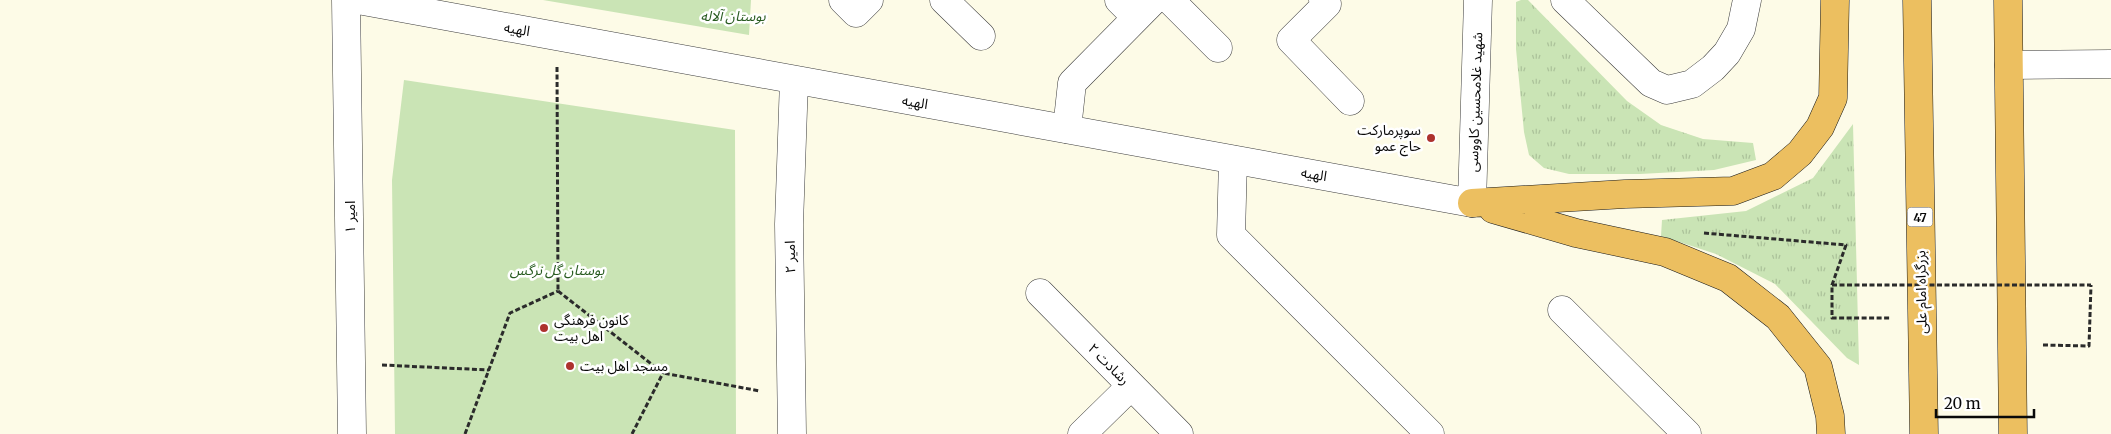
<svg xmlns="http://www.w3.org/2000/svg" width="2111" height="434" font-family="Merriweather,'Noto Sans Arabic',serif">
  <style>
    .grass { fill: url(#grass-tufts) }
    .park { fill: #cae4b5 }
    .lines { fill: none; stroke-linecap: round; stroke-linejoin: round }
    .minor-casing { stroke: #3c3c3c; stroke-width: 29 }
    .tertiary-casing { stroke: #3c3c3c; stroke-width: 29 }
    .trunk-casing { stroke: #1a1a1a; stroke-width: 29 }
    .path { stroke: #2b2b2b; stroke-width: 3; stroke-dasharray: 5 2.5; stroke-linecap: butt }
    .minor { stroke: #fff; stroke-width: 28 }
    .tertiary { stroke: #fff; stroke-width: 28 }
    .trunk { stroke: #ecbf60; stroke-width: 28 }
    .path-bridge { stroke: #2b2b2b; stroke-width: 3; stroke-dasharray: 5 2.5; stroke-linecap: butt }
    .poi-dot { fill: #ad322e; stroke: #fff; stroke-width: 2 }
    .labels { text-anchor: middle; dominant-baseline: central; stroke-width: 5; stroke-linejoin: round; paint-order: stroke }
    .shield { fill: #fff; stroke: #535353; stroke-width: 1 }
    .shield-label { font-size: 12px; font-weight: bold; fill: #090909 }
    .park-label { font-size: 14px; font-style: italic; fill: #285b20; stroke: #fff }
    .street-label { font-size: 14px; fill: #090909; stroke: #fff }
    .poi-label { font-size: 14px; fill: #090909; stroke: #fff; text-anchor: start }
  </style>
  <defs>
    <pattern id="grass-tufts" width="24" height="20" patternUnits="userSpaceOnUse" patternTransform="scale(1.25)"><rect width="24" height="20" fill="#cae4b5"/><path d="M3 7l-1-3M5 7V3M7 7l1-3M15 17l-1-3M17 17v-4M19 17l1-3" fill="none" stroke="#acc29a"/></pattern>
  </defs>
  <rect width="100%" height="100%" fill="#fdfbe7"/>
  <path class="grass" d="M1521,0H1528L1627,101L1661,125L1703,139L1753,143L1756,160L1714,170L1640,174H1569L1544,168L1529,155L1524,132L1516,49V2Z
    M1853,124L1859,365L1847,358L1775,284L1716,254L1661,236L1662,220L1746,211L1813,178Z"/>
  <path class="park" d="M543,0H751L749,35Z
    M404,80L735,130L736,434H395L392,180Z"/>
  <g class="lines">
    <defs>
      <path id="minor" d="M843,0L856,13L869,0
        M944,0L981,36
        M1119,0L1136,17
        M1170,0L1218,48
        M1323,0L1327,4L1291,40L1350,101
        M1565,0L1651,83L1667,90L1692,84L1713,68L1727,53L1741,29L1747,0
        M2009,65L2111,64
        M1067,129L1072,83L1154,0
        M1233,160L1231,235L1430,434
        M1040,293L1179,434
        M1562,310L1687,434
        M1082,434L1131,386"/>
      <path id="tertiary" d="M346,0L352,434
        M358,0L1472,203L1478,0
        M792,434L789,224L794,80"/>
      <path id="trunk" d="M1917,0L1924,434
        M2008,0L2013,434
        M1472,203L1625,194L1733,191L1773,176L1800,153L1820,127L1833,98L1835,0
        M1493,209L1576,233L1665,252L1728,278L1778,317L1818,367L1830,416L1831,434"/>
    </defs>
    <use href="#minor" class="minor-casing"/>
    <use href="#tertiary" class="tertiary-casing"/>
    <use href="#trunk" class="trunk-casing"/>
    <path class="path" d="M557,67L558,291
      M1704,233L1846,245L1832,285V318H1891
      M558,291L663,373L760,391
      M2043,345L2089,346L2091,285
      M382,365L489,370
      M465,434L510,313L558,291
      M632,434L663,373"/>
    <use href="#minor" class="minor"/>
    <use href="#tertiary" class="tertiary"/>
    <use href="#trunk" class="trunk"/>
    <path class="path-bridge" d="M1832,285H2091"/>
  </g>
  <g class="poi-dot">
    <circle cx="1431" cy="138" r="5"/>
    <circle cx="544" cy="328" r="5"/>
    <circle cx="570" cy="366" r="5"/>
  </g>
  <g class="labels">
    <rect class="shield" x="1907.5" y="207.5" width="25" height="19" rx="4"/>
    <g class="shield-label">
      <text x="1920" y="217">47</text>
    </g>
    <g class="park-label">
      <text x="733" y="16">بوستان آلاله</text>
      <text x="557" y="270">بوستان گل نرگس</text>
    </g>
    <g class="street-label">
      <text transform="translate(517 29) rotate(10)">الهیه</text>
      <text transform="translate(915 102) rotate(10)">الهیه</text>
      <text transform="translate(1475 102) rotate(-88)">شهید غلامحسین کاووسی</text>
      <text transform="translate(1314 174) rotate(10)">الهیه</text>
      <text transform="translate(350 217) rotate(-90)">امیر ۱</text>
      <text transform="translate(790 257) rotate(-91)">امیر ۲</text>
      <text transform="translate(1921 292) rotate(-91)">بزرگراه امام علی</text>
      <text transform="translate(1109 364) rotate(45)">رشادت ۲</text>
    </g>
    <g class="poi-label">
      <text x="1421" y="130" text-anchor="end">سوپرمارکت<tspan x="1421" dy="16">حاج عمو</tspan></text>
      <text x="554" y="320">کانون فرهنگی<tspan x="554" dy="16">اهل بیت</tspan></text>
      <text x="580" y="366">مسجد اهل بیت</text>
    </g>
  </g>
  <path d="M1936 409v8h98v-8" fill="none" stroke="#090909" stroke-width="2.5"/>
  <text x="1944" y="409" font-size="15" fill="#090909" stroke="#ffffff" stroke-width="4" paint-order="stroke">20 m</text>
</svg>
